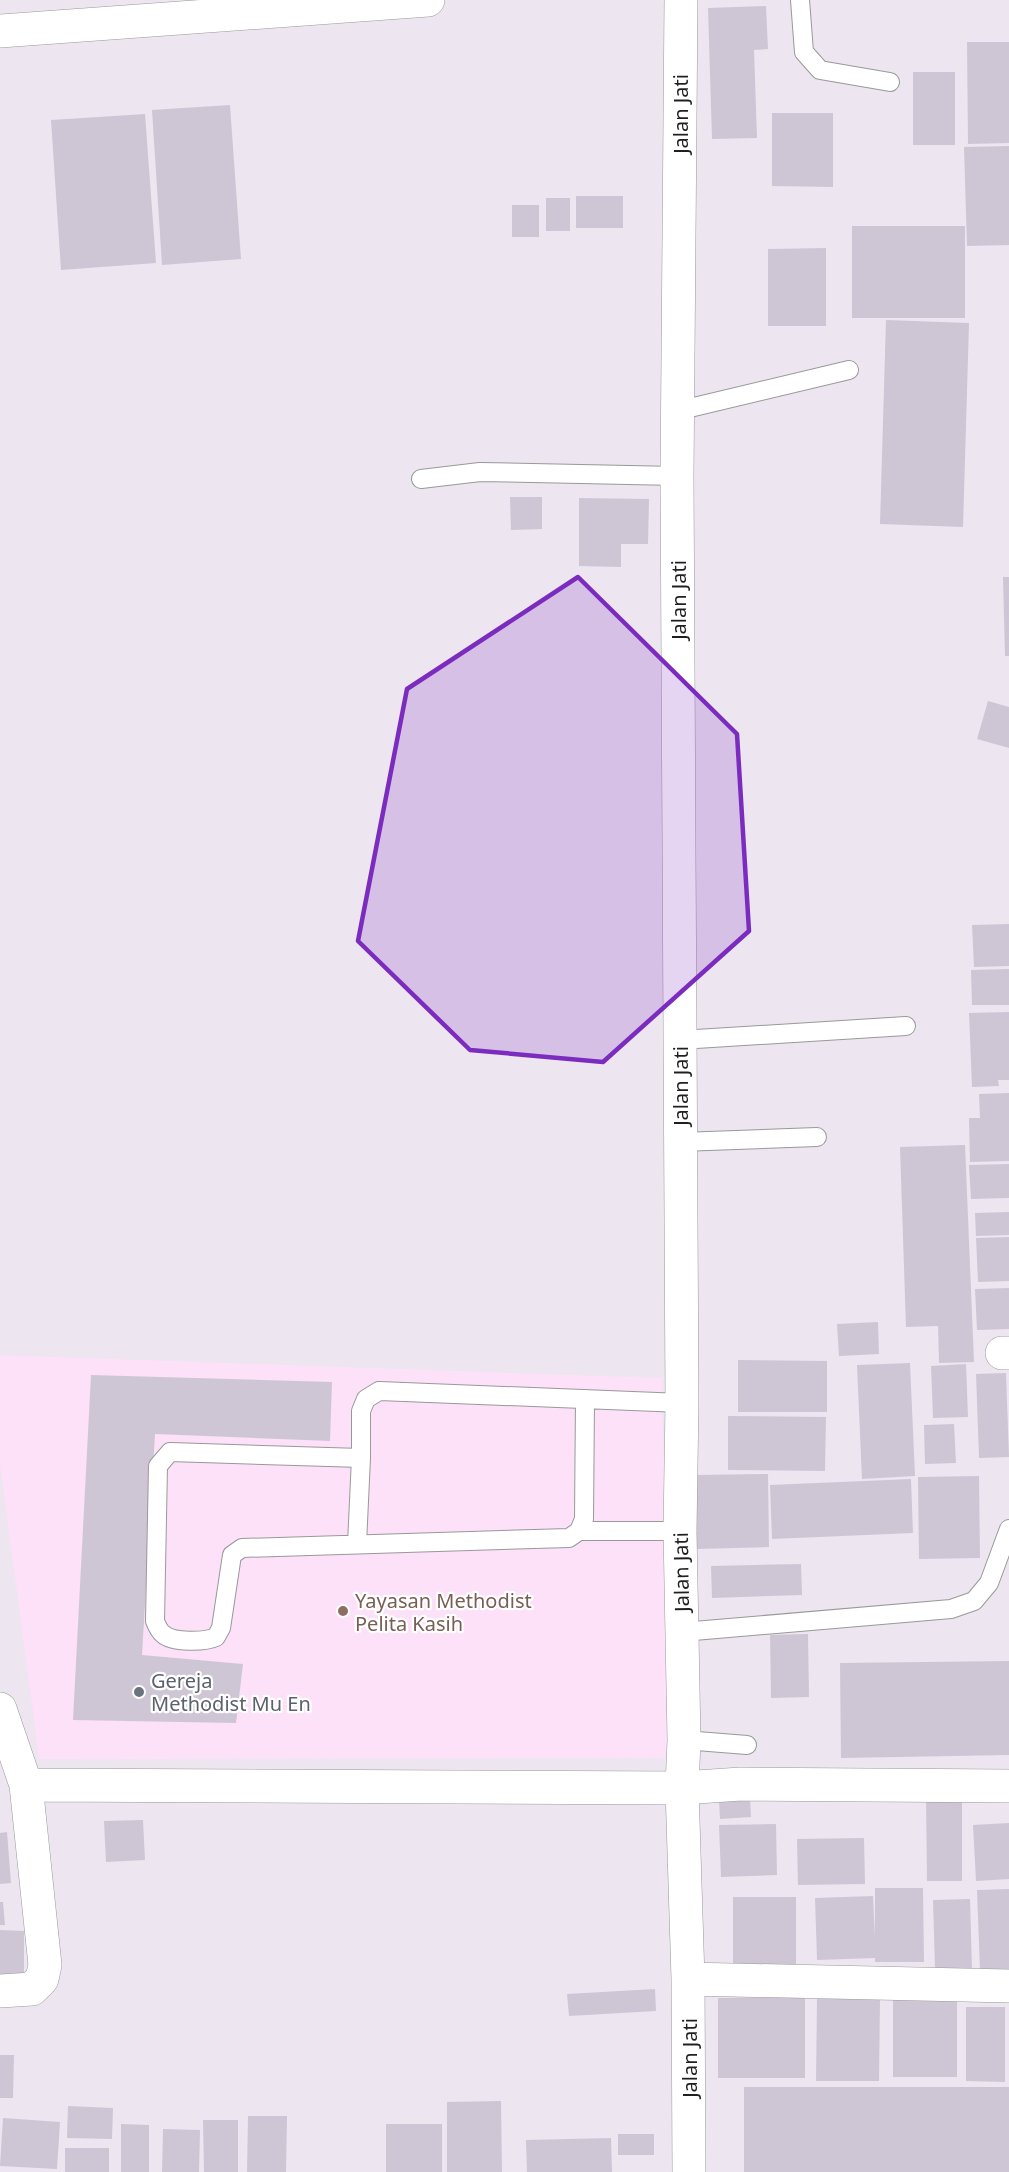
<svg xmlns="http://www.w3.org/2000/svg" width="1009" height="2172" font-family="'Noto Sans',sans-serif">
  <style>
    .education { fill: #fce1f8 }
    .building { fill: #cfc6d5 }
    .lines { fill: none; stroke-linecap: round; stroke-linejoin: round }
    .lane-casing { stroke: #999; stroke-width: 20 }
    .street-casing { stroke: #999; stroke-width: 34 }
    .lane { stroke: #fff; stroke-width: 18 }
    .street { stroke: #fff; stroke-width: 33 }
    .marked { fill: #7b2cbf; fill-opacity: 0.2; stroke: #7b2cbf; stroke-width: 4.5; stroke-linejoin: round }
    .education-dot { fill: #8d6e63; stroke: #fff; stroke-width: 2 }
    .worship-dot { fill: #6b7280; stroke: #fff; stroke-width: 2 }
    .labels { text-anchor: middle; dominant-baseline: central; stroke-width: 4.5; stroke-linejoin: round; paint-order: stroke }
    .street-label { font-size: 20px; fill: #1f1f1f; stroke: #fff }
    .education-label { font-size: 20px; fill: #785e54; stroke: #fff; text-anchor: start }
    .worship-label { font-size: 20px; fill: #5b616d; stroke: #fff; text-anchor: start }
  </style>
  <rect width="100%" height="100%" fill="#ede5ef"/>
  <path class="education" d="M0,1355L662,1378L670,1758L39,1759L0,1465Z"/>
  <path class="building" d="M766,6L768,49L754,50L757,138L712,139L708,8Z
    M967,42H1009V143L968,144Z
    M913,72H955V145H913Z
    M230,105L241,259L162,265L152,110Z
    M772,113H833V187L772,186Z
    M145,114L156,263L61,270L51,120Z
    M1009,146V245L967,246L964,147Z
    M576,196H623V228H576Z
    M546,198H570V231H546Z
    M512,205H539V237H512Z
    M852,226H965V318H852Z
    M826,248V326H768V249Z
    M886,320L969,323L963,527L880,524Z
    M510,497H542V529L511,530Z
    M579,498L649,499L648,544H621V567L579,566Z
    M1003,577H1009V656H1005Z
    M988,701L1009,707V748L977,739Z
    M1009,924V966L974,967L972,925Z
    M1009,969V1005H972L971,970Z
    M1009,1012V1080H998L999,1086L972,1087L969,1013Z
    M1009,1093V1161L970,1162L969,1118H980L979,1094Z
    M965,1145L974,1362L939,1363L938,1326L906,1327L900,1147Z
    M1009,1164V1198L971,1199L969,1165Z
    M1009,1212V1235L976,1236L975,1213Z
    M1009,1237V1281L978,1282L976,1238Z
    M1009,1288V1329L977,1330L975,1289Z
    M878,1322L879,1354L839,1356L837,1324Z
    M738,1360L827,1361V1412H738Z
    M910,1363L915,1476L862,1479L857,1365Z
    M966,1364L968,1417L933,1418L931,1366Z
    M1006,1373L1009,1457L979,1458L976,1374Z
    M91,1375L332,1382L330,1441L155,1434L142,1655L243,1664L236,1723L73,1720Z
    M728,1416L826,1417L825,1471L728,1470Z
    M954,1424L956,1463L925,1464L924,1425Z
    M768,1474L769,1547L696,1549L695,1475Z
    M979,1476L980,1558L919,1559L918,1477Z
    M911,1479L913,1533L772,1539L770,1485Z
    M801,1564L802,1595L712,1598L711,1566Z
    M808,1634L809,1697L771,1698L770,1635Z
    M1009,1661V1755L841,1758L840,1663Z
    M926,1795H962V1881H927Z
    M750,1797L751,1817L720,1819L719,1799Z
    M143,1820L145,1860L106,1862L104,1821Z
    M1009,1823V1879L976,1881L973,1825Z
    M776,1824L777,1875L721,1877L719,1825Z
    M7,1832L11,1883L0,1884V1833Z
    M864,1838L865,1884L798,1885L797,1839Z
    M875,1888H923L924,1962H875V1958L817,1960L815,1898L873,1896L875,1937Z
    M1009,1889V1969L980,1971L977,1890Z
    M733,1897H796V1972H733Z
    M970,1899L972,1968L935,1969L933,1900Z
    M0,1902H3L5,1925H0Z
    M0,1930L24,1931V1988H0Z
    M655,1989L656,2011L569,2016L567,1994Z
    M893,1996H957V2077H893Z
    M805,1997V2078H718V1998Z
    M817,1999H880L879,2081H816Z
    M966,2007H1005V2082L966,2081Z
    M0,2055H14L13,2098H0Z
    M744,2087H1009V2172H744Z
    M501,2101L502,2172H447V2102Z
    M68,2106L113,2108L112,2139L67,2138Z
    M248,2116H287L286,2172H247Z
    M3,2118L60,2122L57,2169L0,2166Z
    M203,2120H238V2172H204Z
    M121,2124L149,2125V2172H121Z
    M386,2124H442V2172H386Z
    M163,2129L200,2130L199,2172H162Z
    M618,2134H654V2155H618Z
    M611,2138L612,2172H527L526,2140Z
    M65,2148H109V2172H65Z"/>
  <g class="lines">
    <defs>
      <path id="lane" d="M800,0L804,52L820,70L890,82
        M677,411L849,370
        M421,479L480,472L677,476
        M680,1040L906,1026
        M680,1142L817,1137
        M361,1458L170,1452L158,1466L155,1621C157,1626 159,1631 163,1634C173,1643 205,1642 216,1637L221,1628L232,1555L242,1548L569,1538L579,1531L584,1519L585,1399
        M579,1531H680
        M357,1544L361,1458V1411L366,1399L379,1391L682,1403
        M682,1632L951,1609L974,1601L989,1583L1009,1529
        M684,1740L747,1745"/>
      <path id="street" d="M681,0L677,476L682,1403L680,1531L684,1740L682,1788L688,1979L689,2172
        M0,31L428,0
        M1002,1353H1009
        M0,1709L26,1785L45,1965L42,1979L32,1989L0,1991
        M26,1785L682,1788L741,1784L1009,1786
        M688,1979L1009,1986"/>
    </defs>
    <use href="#lane" class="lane-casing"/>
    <use href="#street" class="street-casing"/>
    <use href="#lane" class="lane"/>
    <use href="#street" class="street"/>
  </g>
  <path class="marked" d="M578,577L737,734L749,931L603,1062L470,1050L358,941L407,689Z"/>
  <circle class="education-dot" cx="343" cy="1611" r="6"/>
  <circle class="worship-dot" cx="139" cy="1692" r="6"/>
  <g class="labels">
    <g class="street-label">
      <text transform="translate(680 114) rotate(-90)">Jalan Jati</text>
      <text transform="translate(678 600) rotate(-90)">Jalan Jati</text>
      <text transform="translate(680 1086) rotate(-90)">Jalan Jati</text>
      <text transform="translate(681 1572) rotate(-91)">Jalan Jati</text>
      <text transform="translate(689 2058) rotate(-90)">Jalan Jati</text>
    </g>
    <g class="education-label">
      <text x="355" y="1600">Yayasan Methodist<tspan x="355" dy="23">Pelita Kasih</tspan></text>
    </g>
    <g class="worship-label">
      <text x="151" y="1680">Gereja<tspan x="151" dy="23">Methodist Mu En</tspan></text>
    </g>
  </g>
</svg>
